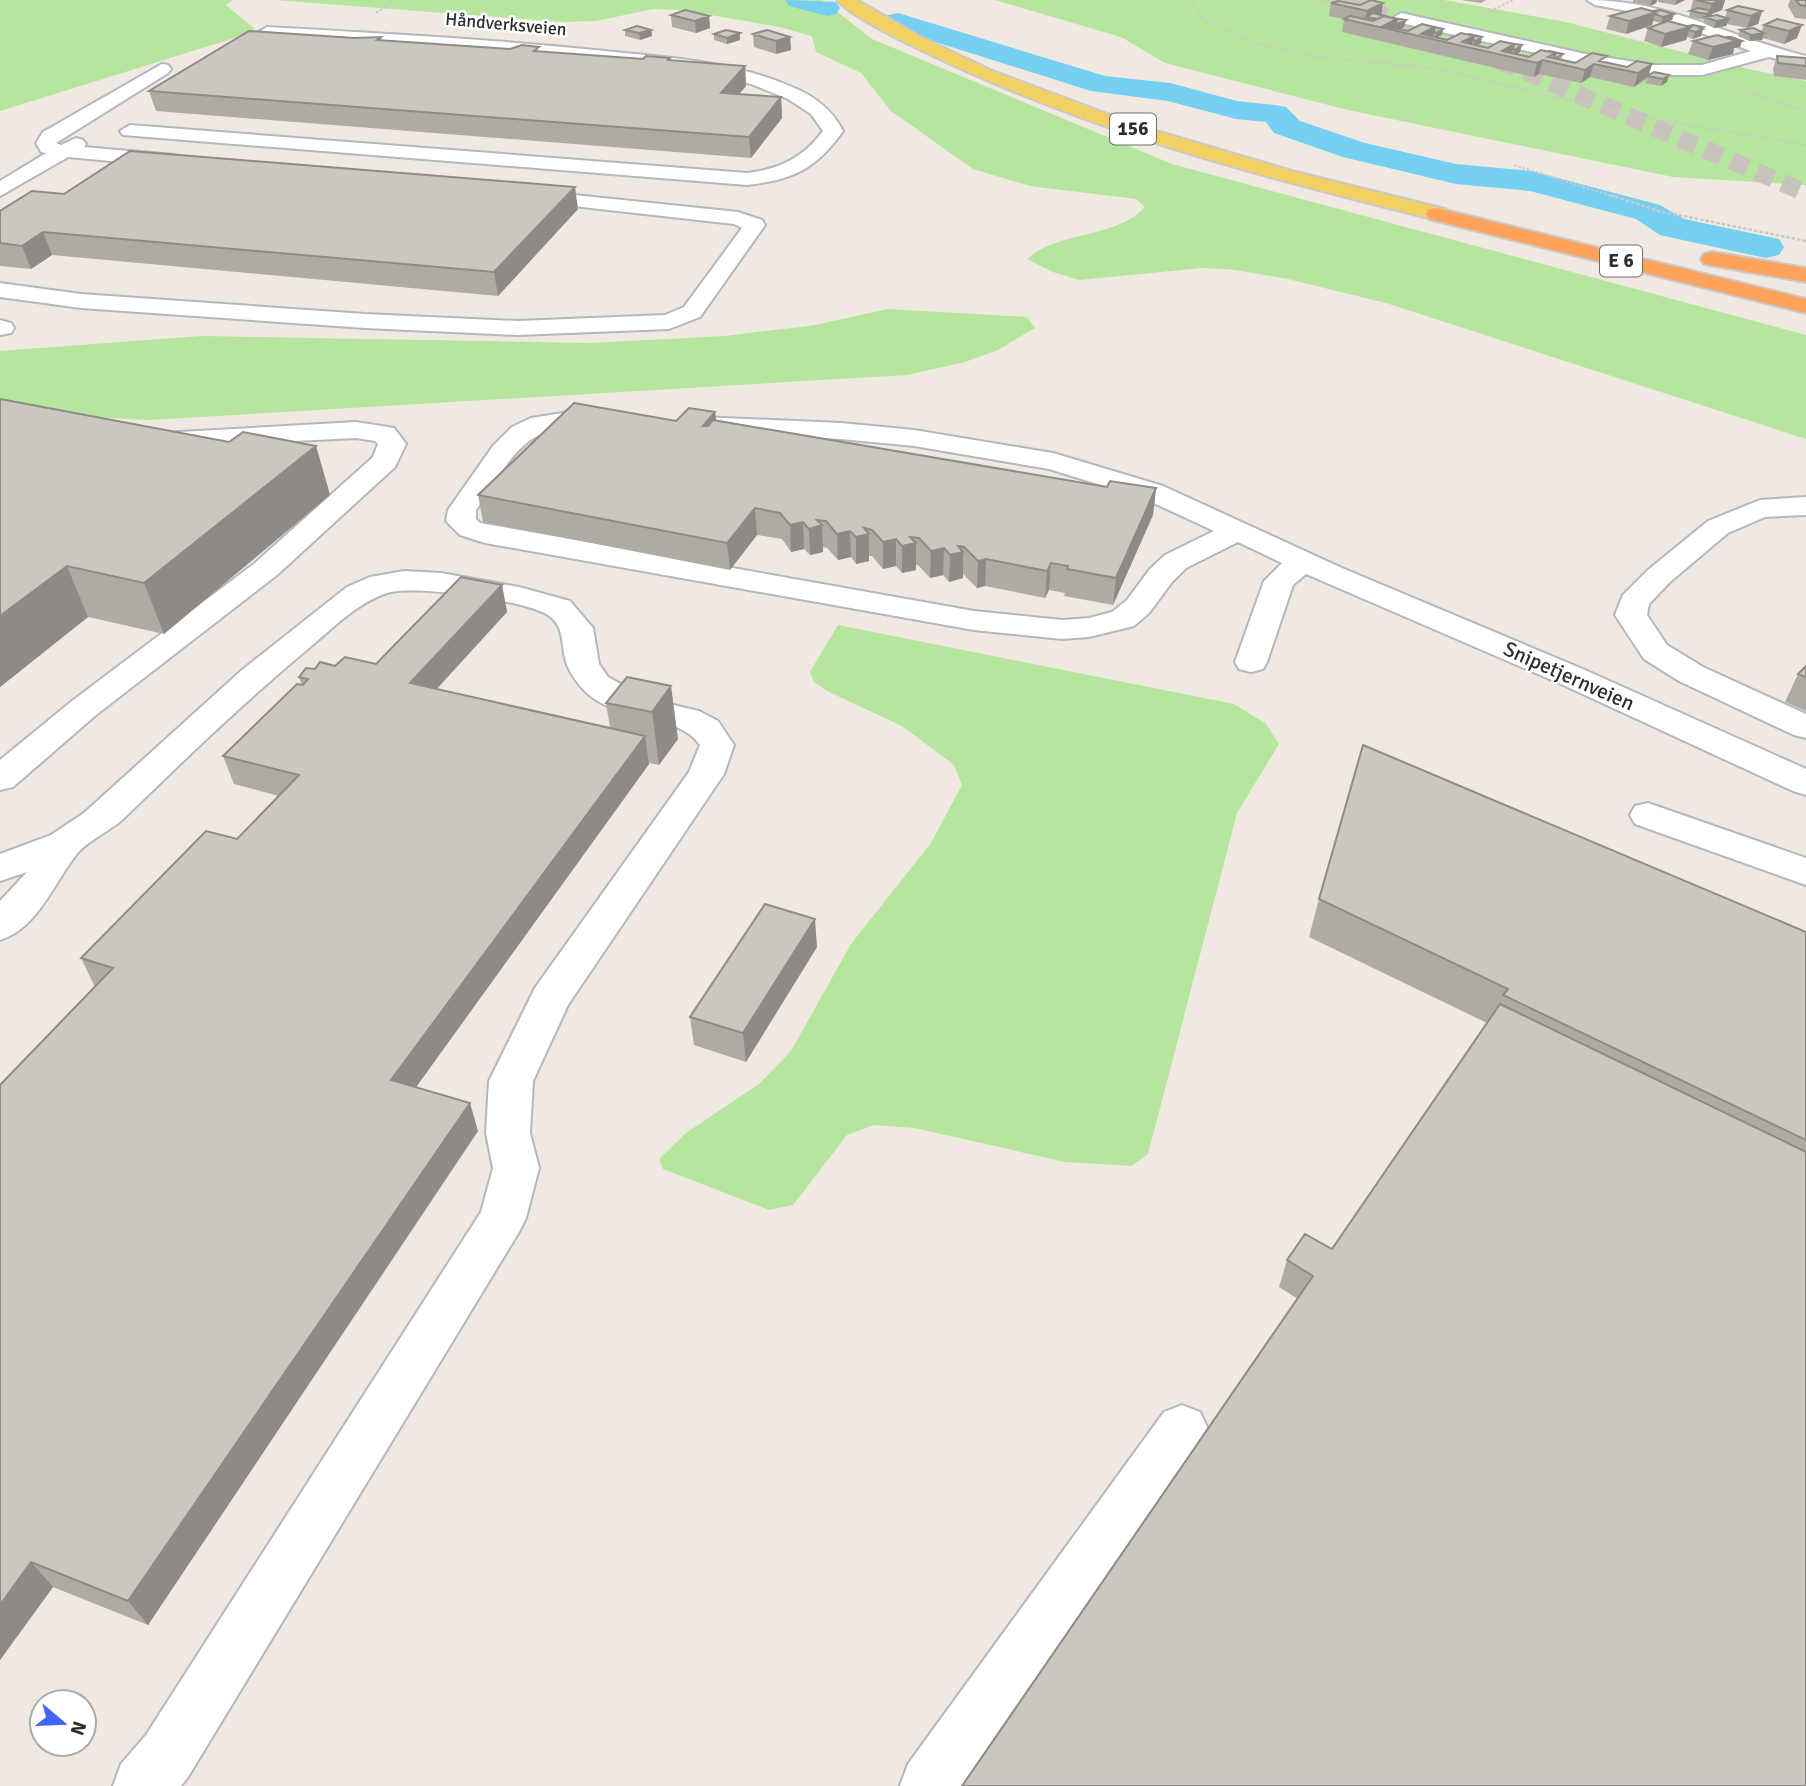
<svg xmlns="http://www.w3.org/2000/svg" width="1806" height="1786" font-family="Signika,sans-serif">
  <style>
    .green { fill: #b6e59e }
    .lines { fill: none; stroke-linecap: round; stroke-linejoin: round }
    .river { fill: #75cff0; fill-rule: evenodd }
    .highway-tunnel { stroke: #c8c4bd; stroke-width: 18; stroke-dasharray: 18 10; stroke-linecap: butt }
    .minor-casing { stroke: #b4b7c1; stroke-width: 4 }
    .major-casing { stroke: #c9c9c9; stroke-width: 4 }
    .highway-casing { stroke: #c9c9c9; stroke-width: 4 }
    .path-far1 { stroke: #c9c9c9; stroke-width: 2; stroke-dasharray: 2.5 2; stroke-linecap: butt }
    .path { stroke: #c9c9c9; stroke-width: 2.5; stroke-dasharray: 3.5 2; stroke-linecap: butt }
    .minor { fill: #fff; fill-rule: evenodd }
    .major { fill: #f2d163; fill-rule: evenodd }
    .highway { fill: #ffa35c; fill-rule: evenodd }
    .wall { fill: #afaba4 }
    .shaded-wall { fill: #8e8b86 }
    .building { fill: #cbc7bf; stroke: #8e8b86; stroke-width: 2 }
    .labels { text-anchor: middle; dominant-baseline: central; stroke-width: 5; stroke-linejoin: round; paint-order: stroke }
    .far-street-label { font-size: 18px; fill: #2e2e2e; stroke: #fff }
    .shield { fill: #fff; stroke: #6d6d6d; stroke-width: 2 }
    .shield-label { font-size: 19px; font-weight: bold; fill: #2e2e2e }
    .street-label { font-size: 21px; fill: #2e2e2e; stroke: #fff }
  </style>
  <rect width="100%" height="100%" fill="#efe9e1"/>
  <path class="green" d="M0,0H233L226,5L255,29L244,35L0,111Z
    M275,0H822L872,39L1172,164L1806,335V439L1386,303L1288,279L1236,270L1202,268L1079,280L1053,272L1027,259C1060,230 1116,239 1145,207L1136,199L1030,186L973,169L891,111L861,73L816,52L812,36L779,27L682,10L653,9L596,21L563,22Z
    M995,0H1444L1566,22L1744,68L1806,81V185L1673,177L1348,110L1165,63L1121,37Z
    M888,309L1027,317L1035,328L998,350L965,362L907,375L149,420L89,417L0,406V351L201,336L591,343L724,336L810,326Z
    M838,625L1234,704L1266,724L1279,744L1237,813L1148,1154L1131,1166L1065,1162L915,1128L874,1125L847,1135L793,1205L769,1210L663,1169L659,1159L686,1133L759,1084L791,1051L851,944L931,843L962,785L954,765L902,726L829,692L814,682L810,672Z"/>
  <g class="lines">
    <path class="river" d="M785,0L836,2L840,8L836,14L827,16L789,6Z
      M898,13L1105,76L1170,83L1237,101L1275,105L1286,107L1300,121L1365,143L1456,164L1531,171L1660,205L1684,219L1779,239L1784,247L1779,255L1766,258L1673,238L1660,235L1636,219L1530,191L1456,184L1343,157L1274,133L1266,122L1236,119L1168,101L1091,91L888,27L884,21L888,15Z"/>
    <path class="highway-tunnel" d="M1343,0L1513,66L1806,193"/>
    <defs>
      <path id="minor" d="M1587,0C1668,0 1729,37 1806,56V66L1769,57L1702,75H1655L1590,65L1401,23L1393,18L1401,13L1590,55L1655,65H1702L1751,51L1654,16L1595,5Z
        M267,27C376,33 486,39 595,50C661,57 731,60 792,87C814,96 832,109 843,131C816,169 793,180 747,185L123,135L120,131L130,125L747,173C780,169 803,158 823,131L811,114L788,99L751,84L716,76L525,54L261,36L259,32Z
        M162,64L168,65L171,69L168,73L56,143L61,145L76,138L83,140L86,144L84,147L174,155L181,157L184,161L181,165L174,167L68,157L0,196V181L46,153L41,152L36,143L43,132Z
        M526,190L738,212L762,220L765,225L700,317L669,329L518,335L365,328L81,308L0,297V283L81,294L365,314L518,321L665,315L684,307L742,228L734,224L519,200L515,196L519,192Z
        M0,320L11,323L14,328L11,333L0,335Z
        M569,412L616,415L620,421L616,427C599,431 579,427 561,429C518,432 499,479 476,510V519L480,523L974,611L1062,620L1089,618L1112,612L1127,600L1150,569L1165,555L1214,531L1143,498L1049,469L914,446L841,439L702,433L693,431L689,425L693,419L702,417L841,423L914,430L1053,453L1163,486L1342,568L1585,670L1806,769V795L1793,791L1561,684L1306,574L1293,585L1267,662L1263,669L1251,672L1239,669L1235,662L1264,581L1282,563L1238,542L1186,568L1172,582L1149,613L1134,626L1089,637L1062,639L974,630L485,543L460,535L446,521L448,510L493,446L512,427L531,418Z
        M356,422L394,428L406,444L395,467L277,575L96,715L13,787L0,790V760L72,701L255,563L373,457L378,444L375,441L356,438L154,448L144,446L140,440L144,434Z
        M1806,497V515L1765,517L1728,533L1670,582L1649,604L1647,615L1667,645L1703,667L1806,714V738L1794,735L1679,681L1644,659L1615,615L1623,595L1648,570L1708,521L1760,500Z
        M404,571L441,573L519,587L570,601L593,628L599,664L608,677L648,699L699,711L718,721L734,745L724,774L568,1005L533,1081L530,1133L539,1168L526,1218L519,1232L188,1777L181,1786H113L121,1764L146,1735L481,1212L493,1168L486,1133L489,1081L535,988L689,772L700,745C678,712 613,723 583,689C577,683 569,671 566,662C561,645 565,626 548,615C525,600 411,584 387,593C357,603 333,628 309,648C244,702 183,761 122,820C108,832 87,841 76,855C54,883 37,929 0,940V901L27,872L0,881V854L51,835L84,813L242,670L347,587L370,577Z
        M1648,803L1806,858V885L1635,824L1630,815L1635,806Z
        M1182,1405L1200,1412L1208,1429L1200,1446L966,1786H900L908,1764L1164,1412Z"/>
      <path id="major" d="M837,0H857L919,36L990,70L1139,126L1292,171L1445,209L1448,214L1445,219L1437,220C1261,177 1087,131 923,51C903,41 850,16 837,0Z"/>
      <path id="highway" d="M1437,208L1806,299V313L1429,219L1426,214L1429,209Z
        M1712,252L1806,268V282L1704,264L1701,259L1704,254Z"/>
    </defs>
    <use href="#minor" class="minor-casing"/>
    <use href="#major" class="major-casing"/>
    <use href="#highway" class="highway-casing"/>
    <path class="path-far1" d="M1192,0L1201,18L1249,42L1319,57L1439,69L1630,115L1806,145
      M1314,0L1372,3
      M376,13L395,0
      M1486,13L1513,0
      M1729,87L1806,111
      M1514,165L1615,197"/>
    <path class="path" d="M1610,195L1659,211L1806,241"/>
    <use href="#minor" class="minor"/>
    <use href="#major" class="major"/>
    <use href="#highway" class="highway"/>
  </g>
  <path class="wall" d="M1461,0H1486L1481,3Z
    M1633,0H1657L1656,3L1650,6L1633,2Z
    M1658,0H1685L1675,5L1658,2Z
    M1693,0H1725L1722,10L1712,14V16L1725,18L1727,10L1762,11L1758,24L1747,28L1727,24L1726,26L1714,28L1703,23L1704,20L1689,17Z
    M1790,0H1806V19L1795,18L1788,6Z
    M1338,1L1381,15L1406,20L1404,27L1399,29L1408,31L1443,29L1442,35L1437,37L1447,40L1461,33L1481,43L1477,46L1488,48L1500,41L1520,52L1517,54L1529,57L1563,54L1561,60L1575,63L1605,62L1627,67L1652,64L1649,75H1669L1667,82L1661,86L1645,83L1647,79L1634,87L1590,77L1581,83L1539,74L1534,77L1342,32L1344,19L1329,16L1331,3Z
    M1652,11L1674,14L1672,20L1668,21L1688,26L1703,27L1701,36L1693,39L1687,37L1686,40L1661,47L1644,41L1648,28L1661,23L1653,21L1652,25L1626,34L1606,29L1610,16Z
    M671,15L709,16L710,28L696,33L672,27Z
    M1777,19L1797,38L1784,44L1763,38L1762,40L1749,41L1738,36L1740,30L1761,32L1764,25Z
    M625,30H651L652,36L640,40L625,36Z
    M740,33V40L727,44L714,40V34Z
    M753,34L790,37L791,50L776,54L754,47Z
    M381,37L382,40L745,66L746,86L739,94L781,97L782,118L751,158L156,111L149,91L354,38Z
    M1693,41H1742L1740,47L1734,48L1733,54L1708,60L1688,54Z
    M1777,56L1806,58V80L1774,76L1773,69Z
    M64,194L578,209L498,296L52,255L31,269L0,266V211Z
    M0,399L229,442L316,446L330,495L164,634L88,617L0,687Z
    M715,412L716,420L1107,487L1156,488L1153,515L1113,605L1064,596L1065,593L1049,590L1045,598L985,586L977,588L963,574V578L949,582L943,575L930,578L918,565H916V570L902,573L896,566L883,569L872,556H869V561L856,564L851,557L838,560L827,548L823,547V552L810,555L804,549L791,552L782,539L757,535L730,570L483,522L478,495L676,421Z
    M502,585L507,612L437,689L610,728L606,703L627,677L678,739L659,765L649,763V764L416,1087L478,1131L148,1625L53,1587L0,1660V1085L95,987L81,958L237,839L279,796L234,784L223,756L302,685L299,677L315,669L376,664Z
    M1806,666V711L1785,702L1798,674Z
    M1319,899L1806,932V1786L1298,1299L1279,1287L1287,1260L1332,1249L1487,1023L1309,937Z
    M817,947L746,1062L694,1045L690,1017Z"/>
  <path class="shaded-wall" d="M1652,0H1657L1656,3L1650,6Z
    M1677,0H1685L1675,5Z
    M1720,0H1725L1722,10L1712,14L1711,17H1705L1706,14L1709,13L1712,4Z
    M1383,3L1381,16L1366,17L1367,11Z
    M1762,11L1758,24L1747,28L1751,16Z
    M1656,12L1652,25L1626,34L1629,21Z
    M1674,14L1672,20L1661,23L1663,17Z
    M709,16L710,28L696,33L695,21Z
    M1397,19L1395,31L1383,26Z
    M1729,19L1726,26L1714,28L1716,21Z
    M1406,20L1404,27L1395,32L1396,25Z
    M1802,25L1797,38L1784,44L1789,31Z
    M1435,27L1433,39L1421,34Z
    M1690,27L1686,40L1661,47L1665,34Z
    M1703,27L1702,30L1703,29L1701,36L1693,39L1695,32Z
    M1443,29L1442,35L1434,39L1436,33Z
    M651,30L652,36L640,40L639,33Z
    M740,33V40L727,44V38Z
    M1764,33L1762,40L1749,41L1751,35Z
    M1474,36L1471,48L1462,42Z
    M790,37L791,50L776,54V41Z
    M1482,37L1481,43L1473,47L1475,41Z
    M1737,41H1742L1740,47L1734,48L1733,54L1708,60L1713,47Z
    M1514,44L1511,57L1502,51Z
    M1522,45L1520,52L1513,56L1515,50Z
    M1543,60L1539,74L1534,77L1537,63Z
    M1594,64L1590,77L1581,83L1585,70Z
    M1652,64L1648,76L1634,87L1638,73Z
    M745,66L746,86L723,113L721,93Z
    M1669,75L1667,82L1661,86L1663,79Z
    M781,97L782,118L751,158L749,137Z
    M575,187L578,209L498,296L494,272Z
    M43,232L52,255L31,269L22,246Z
    M715,412L718,437L703,426Z
    M316,446L330,495L164,634L144,583Z
    M1156,488L1153,515L1113,605L1116,578Z
    M755,508L757,535L730,570L727,543Z
    M803,522L804,549L791,552L790,525Z
    M822,525L823,552L810,555L809,529Z
    M850,531L851,557L838,560L837,534Z
    M869,534V561L856,564V537Z
    M896,539V566L883,569V542Z
    M916,543V570L902,573V546Z
    M944,548L943,575L930,578L931,551Z
    M963,552V578L949,582L950,555Z
    M986,559L985,586L977,588L978,561Z
    M1051,563L1049,590L1045,598L1047,571Z
    M67,566L88,617L0,687V616Z
    M502,585L507,612L417,710L410,683Z
    M671,686L678,739L659,765L652,712Z
    M645,736L649,764L401,1108L391,1080Z
    M815,919L817,947L746,1062L743,1033Z
    M470,1103L478,1131L148,1625L128,1601Z
    M31,1562L53,1587L0,1660V1605Z"/>
  <path class="building" d="M1371,0L1383,3L1367,11L1331,3L1338,1L1360,5Z
    M1696,0H1720L1712,4Z
    M1796,0H1806V6L1800,5Z
    M1738,6L1762,11L1751,16L1727,10Z
    M1641,8L1656,12L1629,21L1610,16Z
    M1698,8L1713,11L1706,14L1690,11Z
    M685,10L709,16L695,21L671,15Z
    M1660,10L1674,14L1663,17L1655,14L1656,12L1652,11Z
    M1373,13L1389,17L1384,16L1377,19L1366,17Z
    M1717,15L1729,19L1716,21L1705,17Z
    M1350,16L1373,21L1384,16L1397,19L1383,26L1408,31L1422,24L1435,27L1421,34L1447,40L1461,33L1474,36L1462,42L1488,48L1500,41L1514,44L1502,51L1529,57L1541,50L1556,53L1548,57L1575,63L1592,53L1607,56L1599,61L1627,67L1637,61L1652,64L1638,73L1594,64L1585,70L1543,60L1537,63L1344,19Z
    M1393,18L1406,20L1396,25L1397,19Z
    M1777,19L1802,25L1789,31L1764,25Z
    M1668,21L1690,27L1665,34L1648,28Z
    M1693,25L1703,27L1700,28L1703,29L1695,32L1689,30L1690,27L1688,26Z
    M637,26L651,30L639,33L625,30Z
    M1430,26L1443,29L1436,33L1434,32L1435,27Z
    M1753,28L1764,33L1751,35L1740,30Z
    M726,30L740,33L727,38L714,34Z
    M767,30L790,37L776,41L753,34Z
    M249,31L354,38L381,37L377,40L510,49L522,45L539,47L534,51L643,59L646,56L670,58L668,60L745,66L721,93L781,97L749,137L149,91Z
    M1468,34H1469L1482,37L1475,41L1473,40L1474,36Z
    M1717,35L1737,41L1713,47L1693,41Z
    M1726,37H1731L1742,41L1736,42L1737,41Z
    M1508,43L1522,45L1515,50L1513,49L1514,44Z
    M1548,51H1549L1563,54L1556,58H1554L1556,53Z
    M1777,56L1806,58V66L1778,63Z
    M1654,72L1669,75L1663,79L1647,76Z
    M130,151L575,187L494,272L43,232L22,246L0,243V211L32,191L64,194Z
    M0,399L229,442L243,432L316,446L144,583L67,566L0,616Z
    M574,403L676,421L689,408L715,412L703,426H708L713,420L1107,487L1110,481L1156,488L1116,578L1067,569L1068,566L1051,563L1047,571L986,559L978,561L964,547L958,546L963,552L950,555L944,548L931,551L919,538L910,537L916,543L902,546L896,539L883,542L872,530L864,528L869,534L856,537L850,531L837,534L826,521L817,520L822,525L809,529L803,522L790,525L780,513L755,508L727,543L478,495Z
    M461,577L502,585L410,683L645,736L391,1080L470,1103L128,1601L31,1562L0,1605V1085L113,968L81,958L206,831L237,839L299,775L223,756L297,684L303,685L308,679L299,677L306,668L315,669L320,662L335,666L345,657L376,664Z
    M1806,666V677L1798,674Z
    M627,677L671,686L652,712L606,703Z
    M1363,745L1806,932V1140L1503,995L1508,989L1319,899Z
    M765,904L815,919L743,1033L690,1017Z
    M1500,1004L1806,1152V1786H962L1313,1276L1287,1260L1305,1234L1332,1249Z"/>
  <g class="labels">
    <g class="far-street-label">
      <text transform="translate(506 24) rotate(5)">Håndverksveien</text>
    </g>
    <g class="shield">
      <rect x="1110" y="113.5" width="46" height="31" rx="5"/>
      <rect x="1600" y="245.5" width="42" height="31" rx="5"/>
    </g>
    <g class="shield-label">
      <text x="1133" y="129">156</text>
      <text x="1621" y="261">E 6</text>
    </g>
    <g class="street-label">
      <text transform="translate(1569 676) rotate(24)">Snipetjernveien</text>
    </g>
  </g>
  <g transform="translate(63 1723) rotate(109)"><circle r="33" fill="#ffffff" stroke="#ababab" stroke-width="2"/>
  <path d="M0-5L12 26L0 18L-12 26Z" fill="#4264fb"/>
  <text y="-10" font-size="19" font-weight="bold" text-anchor="middle" fill="#2e2e2e">N</text>
  </g>
</svg>
